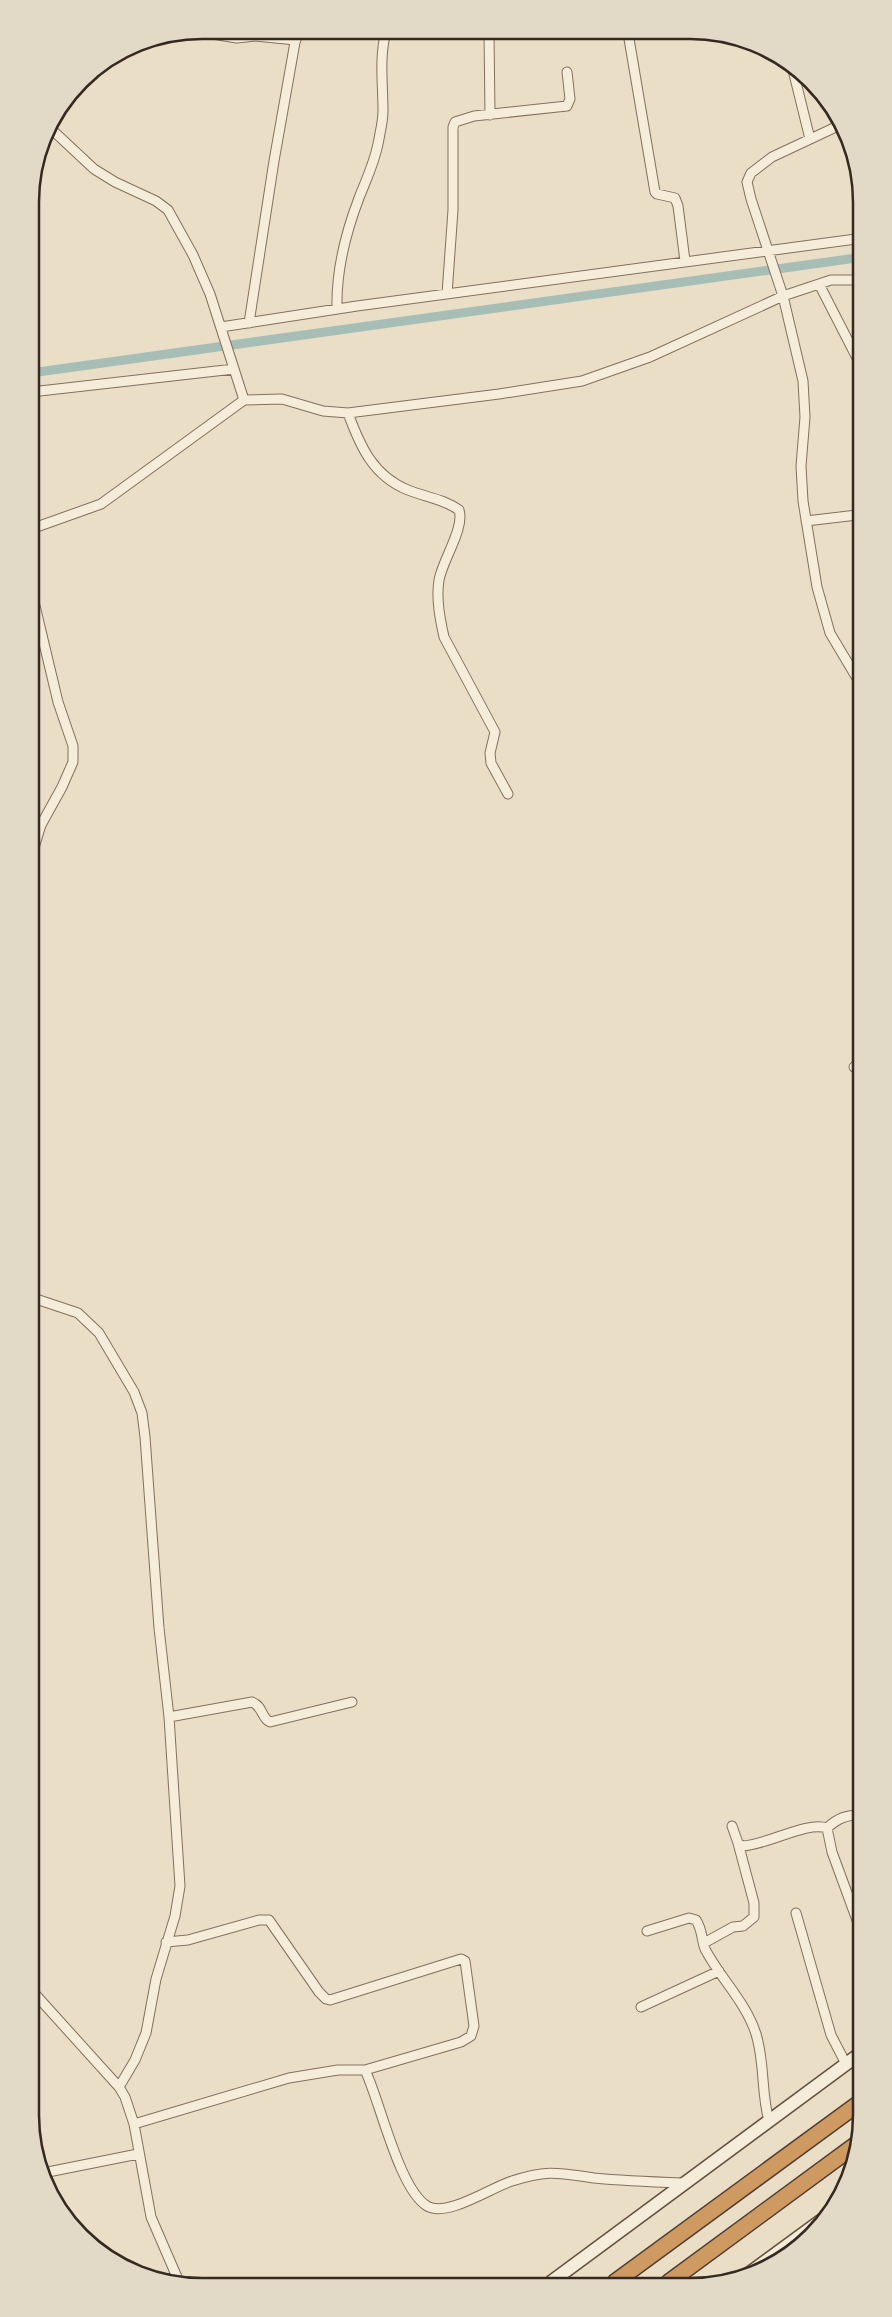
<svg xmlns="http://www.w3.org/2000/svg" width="892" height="2317" font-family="'Playfair Display',serif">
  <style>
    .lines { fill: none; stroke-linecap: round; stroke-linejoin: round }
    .canal { stroke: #a7beb6; stroke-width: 9 }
    .street-casing { stroke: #83705e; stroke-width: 11 }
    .secondary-casing { stroke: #655241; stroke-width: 15 }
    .highway-casing { stroke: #513f32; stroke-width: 18 }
    .street { stroke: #f5ecd9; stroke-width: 9 }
    .secondary { stroke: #f5ecd9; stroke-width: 12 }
    .highway { stroke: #cf9a61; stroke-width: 15 }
    .rim { fill: none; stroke: #352920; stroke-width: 2.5 }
  </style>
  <rect width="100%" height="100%" fill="#eadec7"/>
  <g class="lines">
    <path class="canal" d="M31,373L856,258"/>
    <defs>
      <path id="street" d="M194,31L237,38L255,36L296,40
        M489,32L490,115
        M628,33L655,192L657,194L675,198L678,206L685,261
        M792,66L810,139
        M48,126L94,169L115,182L156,201L168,210L193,255L210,294L244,400
        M838,126L772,157L751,173L747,182L751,199L783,296L803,381L805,417L801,466L803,501L817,587L830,633L858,680
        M819,284L857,358
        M447,294L453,210V127L455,122L474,116L567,106L570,99L567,72
        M337,309C336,272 346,232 359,198C366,180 374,164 378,144C380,133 383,121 383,111C383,84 379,58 386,31
        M249,323L274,161L297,31
        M221,327L357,306L856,239
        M31,392L234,369
        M348,413C360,446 373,476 408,490C425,497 444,499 459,510C465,528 442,561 439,580C436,599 440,619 444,637L495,732L490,753L491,763L508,794
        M806,521L857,515
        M31,529L101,504L244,400L282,399L323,411L348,413L499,394L582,381L650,357L783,296L831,280H857
        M31,589L58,702L73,746V762L62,787L41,825L32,854
        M854,1067L859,1063
        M33,1298L78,1313L99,1333L134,1392L142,1413L145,1437L159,1628L169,1717L180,1886L175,1916L156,1979L146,2033L135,2060L119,2087L125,2097L134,2124
        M169,1717L252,1702C263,1706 261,1718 270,1722L352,1702
        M861,1815C846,1815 838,1818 827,1828L832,1852L861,1931
        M732,1826L738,1843L742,1846C768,1845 806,1821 827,1828
        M796,1913L831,2035L846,2064
        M647,1931L689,1918L696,1920C703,1931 701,1939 705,1949C720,1978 746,2002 756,2034C765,2063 761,2093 769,2121
        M166,1942L188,1940L259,1920H269L319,1992L326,1999L330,2000L461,1959L465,1961L474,2026L471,2036L461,2042L365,2070
        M704,1943L733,1927L743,1926L754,1917V1903L738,1843
        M35,1994L119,2087
        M641,2007L719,1971
        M43,2173L138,2154
        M163,2282L175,2276
        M180,2284L151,2217L134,2124L289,2078L338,2070H365C380,2101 399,2189 427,2206C447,2218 492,2187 512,2181C548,2169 559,2173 594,2178C624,2181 655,2182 685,2183"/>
      <path id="secondary" d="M744,2277L830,2214
        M551,2282L861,2053"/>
      <path id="highway" d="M615,2282L862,2101
        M669,2282L858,2143"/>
    </defs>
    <use href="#street" class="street-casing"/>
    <use href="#secondary" class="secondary-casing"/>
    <use href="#highway" class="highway-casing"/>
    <use href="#street" class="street"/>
    <use href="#secondary" class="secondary"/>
    <use href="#highway" class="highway"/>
  </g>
  <path d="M0 0H892V2317H0ZM202 39H690A163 163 0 0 1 853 202V2115A163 163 0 0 1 690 2278H202A163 163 0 0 1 39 2115V202A163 163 0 0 1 202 39Z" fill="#e3d9c7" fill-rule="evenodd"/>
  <path class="rim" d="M202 39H690A163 163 0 0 1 853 202V2115A163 163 0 0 1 690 2278H202A163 163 0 0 1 39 2115V202A163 163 0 0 1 202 39Z"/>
</svg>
